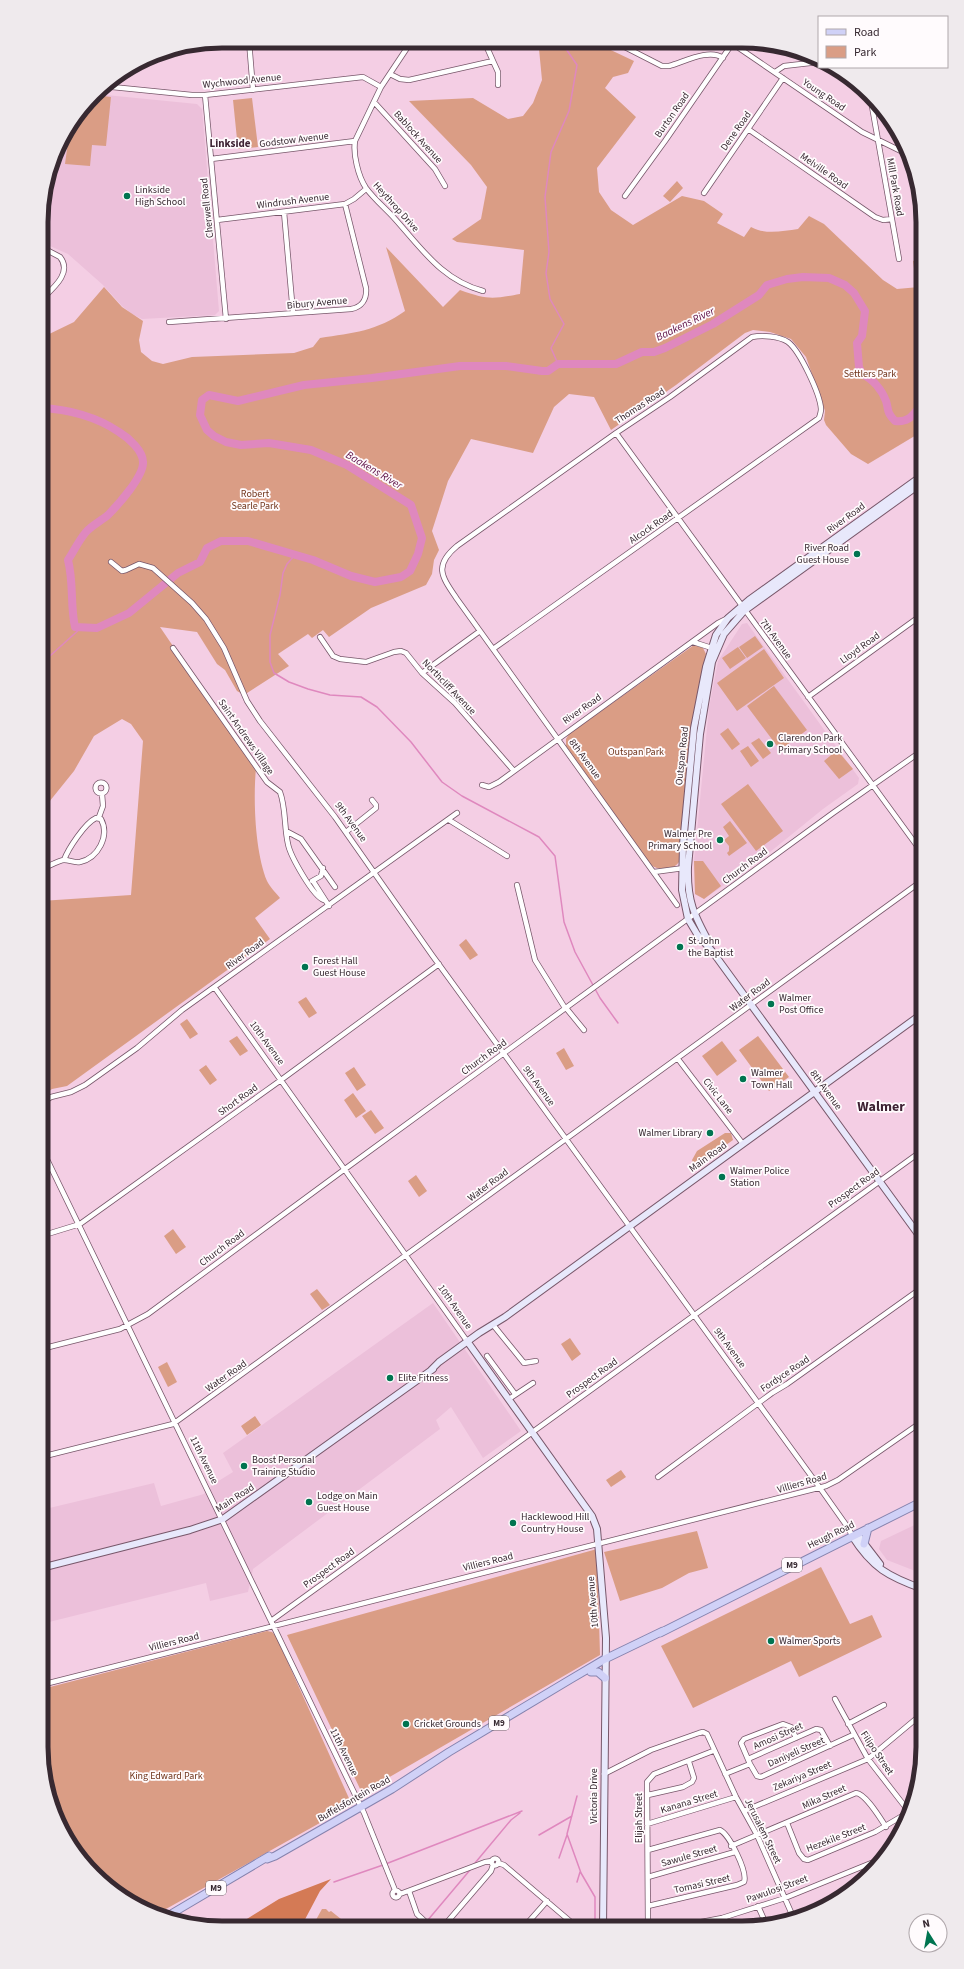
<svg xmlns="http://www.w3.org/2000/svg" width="964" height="1969" font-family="'Source Sans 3',sans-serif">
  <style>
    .built { fill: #ecc0da }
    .green { fill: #da9d85 }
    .forest { fill: #d47a55 }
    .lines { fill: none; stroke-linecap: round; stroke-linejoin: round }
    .stream { stroke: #df88be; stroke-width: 1.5 }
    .river { stroke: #df88be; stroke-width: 8 }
    .street-casing { stroke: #77576a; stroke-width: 6 }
    .secondary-casing { stroke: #77576a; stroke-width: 8 }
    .primary-casing { stroke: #8683ae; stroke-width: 9 }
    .street { stroke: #fff; stroke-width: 4.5 }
    .secondary { stroke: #e8e8fb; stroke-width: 6 }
    .primary { stroke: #d0d1f7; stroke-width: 7 }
    .poi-dot { fill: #007450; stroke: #fffbfd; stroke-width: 1.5 }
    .labels { text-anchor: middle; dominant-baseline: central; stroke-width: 3.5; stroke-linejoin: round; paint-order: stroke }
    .shield { fill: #fffbfd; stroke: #73686e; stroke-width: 1 }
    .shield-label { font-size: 9px; font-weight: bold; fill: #372931 }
    .street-label { font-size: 10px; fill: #372931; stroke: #fffbfd }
    .poi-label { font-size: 10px; fill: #372931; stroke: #fffbfd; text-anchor: start }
    .park-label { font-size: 10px; fill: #70341a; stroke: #fffbfd }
    .neighbourhood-label { font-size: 11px; font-weight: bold; fill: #3e2233; stroke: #fffbfd }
    .water-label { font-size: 11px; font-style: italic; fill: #5b0d44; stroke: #fffbfd }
    .district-label { font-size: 14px; font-weight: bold; fill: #3e2233; stroke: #fffbfd }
    .rim { fill: none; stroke: #372931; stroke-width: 5 }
  </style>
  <rect width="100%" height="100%" fill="#f4cee4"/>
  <path class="built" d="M96,94L197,104L202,109L219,311L215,315L142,319L132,314L122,306L103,285L68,254L41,242V210L60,142Z
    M747,623L859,778L858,784L823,809L759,861L704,899L695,894L694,861L709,708L718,661L742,624Z
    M433,1303L521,1431L483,1458L451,1407L436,1420L440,1429L253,1569L248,1592L210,1601L206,1583L41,1624V1510L154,1483L161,1506L204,1494L212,1485L233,1472L223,1453Z
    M923,1521V1574L887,1560L879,1549L881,1541Z"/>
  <path class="green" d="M536,43H596L634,61L628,73L613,77L605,88L636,117L597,168L599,192L611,210L633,225L682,196L704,201L723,214L717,223L744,237L751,227C765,235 783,231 798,229L809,216L824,224L883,280L897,289L919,287L923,284V431L868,464L851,454L826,425L824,420L825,411L806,357L791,339L770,332L753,330L745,333L676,385L611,430L594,397L569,394L554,407L533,453L471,439L448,481L432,531L439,550L434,560L432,574L426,585L371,608L329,637L323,630L312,638L308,634L278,654L289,666L244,695L237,691L225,670L217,664L197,632L160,627L256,768C253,799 255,852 267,881C270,887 276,893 280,898L255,918L270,939L67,1086L52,1089L41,1097V901L131,895L143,741L131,724L122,719L94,736L74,771L41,812V338L74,322L104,287L122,307L143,321L139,340L141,352L152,361L163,364L192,357L294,353L313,347L320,338C353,333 377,331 405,311L386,247L443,307L460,290C488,300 492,299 520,294L524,250L457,242L452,239L481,219L487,187L471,165L409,101L473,98L508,119L523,116L533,103L542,80L539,49Z
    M95,95L111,97L106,146L92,145L90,166L65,164L68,142H63V137Z
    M252,98L258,147L238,149L233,100Z
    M677,181L683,188L670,202L663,196Z
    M923,259V282L916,283L913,261Z
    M755,636L763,647L747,658L739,647Z
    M694,645L703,648L706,654L692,726L679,862C674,870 659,871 651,865L566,746V739L569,734Z
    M738,647L746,658L730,669L722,658Z
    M764,649L784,678L737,711L717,683Z
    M774,686L807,730L780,750L747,706Z
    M728,728L740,744L732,750L720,734Z
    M759,738L771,753L763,759L751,743Z
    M748,746L759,761L751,767L740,751Z
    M837,750L853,769L839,779L824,761Z
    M748,784L783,831L756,851L721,804Z
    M730,821L747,843L729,856L727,853L729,851V846L724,840L729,836L723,827Z
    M694,861H703L721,886L704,899L695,894Z
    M466,939L478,955L470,960L459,945Z
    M306,997L317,1013L309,1018L298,1002Z
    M187,1019L198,1034L190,1039L180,1024Z
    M237,1036L248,1051L240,1056L229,1041Z
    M758,1036L789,1077L769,1091L739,1050Z
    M722,1041L737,1061L717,1076L702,1056Z
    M564,1048L574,1066L566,1070L556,1053Z
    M206,1065L217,1080L210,1085L199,1070Z
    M354,1067L366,1085L357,1091L345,1073Z
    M353,1093L366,1111L356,1118L344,1100Z
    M371,1110L384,1128L375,1134L362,1116Z
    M725,1133H731L733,1140L695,1167L692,1160L697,1151Z
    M416,1175L427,1191L419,1197L408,1181Z
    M173,1229L186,1247L176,1254L164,1236Z
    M317,1289L330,1305L322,1310L310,1294Z
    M570,1338L581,1354L572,1361L561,1344Z
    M167,1362L177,1382L168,1387L158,1367Z
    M255,1416L261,1425L247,1435L241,1426Z
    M621,1470L626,1477L611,1487L606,1480Z
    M697,1531L708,1568L689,1573L662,1588L620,1601L604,1552Z
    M597,1549L600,1655L362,1793L287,1635Z
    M821,1567L850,1624L872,1615L882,1637L799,1677L791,1661L693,1708L661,1646Z
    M267,1631L272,1632L276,1636L352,1805L157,1914L142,1909L103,1883L71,1848L51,1805L41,1747V1693L50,1687Z
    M322,1909H326L329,1912L331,1911L346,1923L343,1927H312Z"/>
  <path class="forest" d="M331,1879L320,1891L301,1927H234L279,1899Z"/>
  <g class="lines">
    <path class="stream" d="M558,364L551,348L564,324L550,299L546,273L549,252L545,197L551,152L569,111L577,65L562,43
      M295,555L287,564L283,573L280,595L270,635V662L274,673L289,682L308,689L330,695L361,697L377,707L411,742L442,782L462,796L539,837L555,856L564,922L575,952L600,998L618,1023
      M41,664L82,627
      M577,1796L567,1834L581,1873L595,1897V1920
      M539,1835L572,1816
      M559,1858L567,1835
      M475,1863L511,1820L520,1813
      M334,1882L383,1865L522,1811
      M577,1882L580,1872
      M422,1927L470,1870"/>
    <path class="river" d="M41,408C68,409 97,417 119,432C129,438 143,451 143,462C144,476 118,505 108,515C101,521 92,525 86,532C79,540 74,551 68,560C74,584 70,604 75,627L97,628L129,613L178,573L200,562L207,548L221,541H248L313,560L351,576L375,582L401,577L410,571L418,554L422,538L411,505L347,465L311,450L269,443L241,445L226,442L214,436L207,430L200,415L202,400L209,395L238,401L304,385L372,378L460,366H506L542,371H548L558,364H616L642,352H654L665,348L713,324L759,295L767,285L787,279L803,277L829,278L845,285L854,293L865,311L862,336L857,343L859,367L862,374C873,379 882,390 886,401C889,410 886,412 895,421C910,423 913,414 923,403"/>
    <defs>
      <path id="street" d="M249,41L253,90
        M411,42L381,87L355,141C353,154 358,176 366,188C374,199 386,209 395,219C422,249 442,280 483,291
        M617,43L662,66H669C684,62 709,48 723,58
        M733,44L862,132L909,155
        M493,61L498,72V85
        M775,72L784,66L819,62
        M390,74L400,79L409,80L493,61L485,43
        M102,86L192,95H205L363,77L381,87
        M205,95L226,319
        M870,95L899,259
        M374,102L435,169L445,186
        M748,129L875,217L883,220L892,219
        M211,159L355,141
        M704,193L783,78
        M625,196L665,141L732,44
        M284,212L293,313
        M217,220L345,204L354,199L366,189
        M41,300C52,289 73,273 60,257L41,247
        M169,322L351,309C362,307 367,299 366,288L345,204
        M616,433L923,854
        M111,562L122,571L126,570L139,564L153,568L192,603L206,619L224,648L247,701L260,721L335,817L432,955L820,1488L849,1529L852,1536
        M320,637L333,656L340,659L366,662L394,652L401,651L406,653L422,673L455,703L514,771
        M693,642L715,649
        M173,648L267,782L280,792C286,808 284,827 288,844C290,855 313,897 324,900
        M493,649L819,418C820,415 821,412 821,409C820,394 800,351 788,342C779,336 762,335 752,337L670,397L616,433L457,546C433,566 442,577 457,599L677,905
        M422,673L480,631
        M808,697L923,614
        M95.5 788a5.5 5.5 0 1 1 11 0a5.5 5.5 0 1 1-11 0Z
        M482,785L489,787L499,782L718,623L728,618
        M99,817L103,806L102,794
        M449,820L507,856
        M286,831L301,839L335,887
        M346,832L376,808V805L372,800
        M41,869C47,867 60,860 64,860C70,860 74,863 80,862C98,858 110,836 101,819L96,818C85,823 68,849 64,860
        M654,872L684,868
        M312,881L321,876L323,868
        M313,881L329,906
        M517,885L535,960L565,1008
        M215,988L467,1341
        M566,1008L584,1030
        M678,1059L743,1144
        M41,1104L51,1097L71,1092L85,1085L137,1048L182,1010L457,813
        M41,1147L364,1813L395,1890
        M41,1236L80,1224L281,1080L439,964
        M494,1326L524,1363L536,1361
        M41,1349L120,1329L148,1314L345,1169L833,813L923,750
        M487,1356L515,1394
        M509,1399L533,1383
        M41,1457L173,1424L923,880
        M658,1477L772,1393L787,1384L923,1287
        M271,1621L923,1150
        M41,1685L826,1486L838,1480L923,1421
        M835,1699L868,1759L910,1813
        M848,1724L884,1705
        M796,1738L791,1727L783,1724L744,1739L741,1743L750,1764L757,1776L761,1777L853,1735
        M748,1759L816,1729L821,1730L830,1746
        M604,1774L651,1750L699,1733L703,1732L707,1734L736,1797L757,1835L794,1919
        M725,1774L750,1764
        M648,1795L683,1787L692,1782L694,1778L689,1762
        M744,1811L868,1759L923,1713
        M787,1823L799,1853L804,1859L808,1860L875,1832L909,1812
        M647,1824L736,1797
        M731,1846L856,1793C866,1794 880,1818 886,1827
        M648,1850L720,1830C729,1834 748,1872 744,1882L737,1885L648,1906
        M491.5 1862a3.5 3.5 0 1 1 7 0a3.5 3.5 0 1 1-7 0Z
        M498,1863L504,1865L578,1928
        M648,1877L735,1852
        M392.5 1894a3.5 3.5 0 1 1 7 0a3.5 3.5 0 1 1-7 0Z
        M409,1891L417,1914L431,1927
        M400,1894L485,1862L492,1861
        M758,1906L766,1924
        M722,1918L723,1928
        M443,1927L491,1871L493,1865
        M524,1927L547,1901
        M648,1928L647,1782L654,1774L713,1751
        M670,1928L722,1918L785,1898L886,1857"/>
      <path id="secondary" d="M710,944C694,915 687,901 688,867L700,734L712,662L724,634L744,611L923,482
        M923,1241L712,951L697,934L688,919L682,890L683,844L694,728L706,667L716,635L728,618L749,600L923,475
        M467,1341L592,1516L597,1529L606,1638L603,1928
        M431,1370L439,1362L479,1333L505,1317L923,1013
        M857,1534L880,1564
        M852,1536C872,1568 889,1577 923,1589
        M41,1568L190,1530L223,1519L433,1369"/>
      <path id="primary" d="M864,1544L868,1528
        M660,1633L923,1501
        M591,1672H598L605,1678
        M267,1859L275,1856L392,1789L449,1752L571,1679L605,1659L663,1631
        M166,1917L269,1856"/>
    </defs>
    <use href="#street" class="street-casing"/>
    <use href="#secondary" class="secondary-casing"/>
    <use href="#primary" class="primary-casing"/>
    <use href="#street" class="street"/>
    <use href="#secondary" class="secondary"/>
    <use href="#primary" class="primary"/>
  </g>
  <g class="poi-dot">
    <circle cx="127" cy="196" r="4"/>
    <circle cx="857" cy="554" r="4"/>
    <circle cx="770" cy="744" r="4"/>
    <circle cx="720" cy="840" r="4"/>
    <circle cx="680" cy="947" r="4"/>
    <circle cx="305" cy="967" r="4"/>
    <circle cx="771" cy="1004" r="4"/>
    <circle cx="743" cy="1079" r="4"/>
    <circle cx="710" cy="1133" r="4"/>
    <circle cx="722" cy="1177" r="4"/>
    <circle cx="390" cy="1378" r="4"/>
    <circle cx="244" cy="1466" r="4"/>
    <circle cx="309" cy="1502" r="4"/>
    <circle cx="513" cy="1523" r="4"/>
    <circle cx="771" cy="1641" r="4"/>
    <circle cx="406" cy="1724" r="4"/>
  </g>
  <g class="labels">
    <g class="shield">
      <rect x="782" y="1558" width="20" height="14" rx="3"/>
      <rect x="489" y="1716" width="20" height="14" rx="3"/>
      <rect x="206" y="1881" width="20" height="14" rx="3"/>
    </g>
    <g class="shield-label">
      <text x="792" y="1565">M9</text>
      <text x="499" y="1723">M9</text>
      <text x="216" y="1888">M9</text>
    </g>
    <g class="street-label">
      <text transform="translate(242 81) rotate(-6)">Wychwood Avenue</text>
      <text transform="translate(824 95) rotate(34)">Young Road</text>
      <text transform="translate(672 115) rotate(-55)">Burton Road</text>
      <text transform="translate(736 131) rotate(-55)">Dene Road</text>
      <text transform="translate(418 137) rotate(48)">Bablock Avenue</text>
      <text transform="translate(294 140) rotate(-7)">Godstow Avenue</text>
      <text transform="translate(824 171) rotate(35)">Melville Road</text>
      <text transform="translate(895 187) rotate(80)">Mill Park Road</text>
      <text transform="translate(293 201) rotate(-7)">Windrush Avenue</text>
      <text transform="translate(396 207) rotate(48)">Heythrop Drive</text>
      <text transform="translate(207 208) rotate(-96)">Cherwell Road</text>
      <text transform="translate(317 303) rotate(-5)">Bibury Avenue</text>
      <text transform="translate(640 406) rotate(-33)">Thomas Road</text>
      <text transform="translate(846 518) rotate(-36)">River Road</text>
      <text transform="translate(651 527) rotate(-35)">Alcock Road</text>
      <text transform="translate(776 639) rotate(54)">7th Avenue</text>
      <text transform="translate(860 648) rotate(-36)">Lloyd Road</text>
      <text transform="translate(449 687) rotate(46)">Northcliff Avenue</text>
      <text transform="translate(582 709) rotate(-35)">River Road</text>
      <text transform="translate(246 737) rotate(55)">Saint Andrews Village</text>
      <text transform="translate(682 756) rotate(-84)">Outspan Road</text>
      <text transform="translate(585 759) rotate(54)">8th Avenue</text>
      <text transform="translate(351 822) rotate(54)">9th Avenue</text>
      <text transform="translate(745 866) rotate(-37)">Church Road</text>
      <text transform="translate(245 954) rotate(-36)">River Road</text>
      <text transform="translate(750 995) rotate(-37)">Water Road</text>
      <text transform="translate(267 1043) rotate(54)">10th Avenue</text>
      <text transform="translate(484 1057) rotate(-36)">Church Road</text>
      <text transform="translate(539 1086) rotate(54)">9th Avenue</text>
      <text transform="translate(826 1090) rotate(54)">8th Avenue</text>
      <text transform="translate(718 1096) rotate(52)">Civic Lane</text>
      <text transform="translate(238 1100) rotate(-36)">Short Road</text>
      <text transform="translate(708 1157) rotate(-36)">Main Road</text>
      <text transform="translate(488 1185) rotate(-37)">Water Road</text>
      <text transform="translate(854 1188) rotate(-36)">Prospect Road</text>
      <text transform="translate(222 1248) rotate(-37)">Church Road</text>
      <text transform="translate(455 1307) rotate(55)">10th Avenue</text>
      <text transform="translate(730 1348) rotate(54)">9th Avenue</text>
      <text transform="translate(785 1374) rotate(-34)">Fordyce Road</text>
      <text transform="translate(226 1376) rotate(-35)">Water Road</text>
      <text transform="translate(592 1378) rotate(-36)">Prospect Road</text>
      <text transform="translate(204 1460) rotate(64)">11th Avenue</text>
      <text transform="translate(802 1483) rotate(-16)">Villiers Road</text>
      <text transform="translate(235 1498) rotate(-33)">Main Road</text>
      <text transform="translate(831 1535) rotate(-26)">Heugh Road</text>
      <text transform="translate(488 1562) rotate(-14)">Villiers Road</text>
      <text transform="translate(329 1568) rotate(-36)">Prospect Road</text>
      <text transform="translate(593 1602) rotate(-95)">10th Avenue</text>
      <text transform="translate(174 1642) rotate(-14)">Villiers Road</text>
      <text transform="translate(778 1736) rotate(-24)">Amosi Street</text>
      <text transform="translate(344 1752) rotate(64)">11th Avenue</text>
      <text transform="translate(796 1752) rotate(-24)">Daniyeli Street</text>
      <text transform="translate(877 1753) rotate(56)">Filipo Street</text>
      <text transform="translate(802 1776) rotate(-23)">Zekariya Street</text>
      <text transform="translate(594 1796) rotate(-90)">Victoria Drive</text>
      <text transform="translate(824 1797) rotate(-24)">Mika Street</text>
      <text transform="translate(354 1799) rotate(-30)">Buffelsfontein Road</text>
      <text transform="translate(689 1802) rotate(-17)">Kanana Street</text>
      <text transform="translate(639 1818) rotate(-90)">Elijah Street</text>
      <text transform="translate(763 1831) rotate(64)">Jerusalem Street</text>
      <text transform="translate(836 1838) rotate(-21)">Hezekile Street</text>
      <text transform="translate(689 1856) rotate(-16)">Sawule Street</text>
      <text transform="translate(702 1884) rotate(-13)">Tomasi Street</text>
      <text transform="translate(777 1889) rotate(-20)">Pawulosi Street</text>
    </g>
    <g class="poi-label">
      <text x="135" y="190">Linkside<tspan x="135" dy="12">High School</tspan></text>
      <text x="849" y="548" text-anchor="end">River Road<tspan x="849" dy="12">Guest House</tspan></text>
      <text x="778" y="738">Clarendon Park<tspan x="778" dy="12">Primary School</tspan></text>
      <text x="712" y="834" text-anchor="end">Walmer Pre<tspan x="712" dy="12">Primary School</tspan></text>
      <text x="688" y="941">St John<tspan x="688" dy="12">the Baptist</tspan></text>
      <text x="313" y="961">Forest Hall<tspan x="313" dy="12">Guest House</tspan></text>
      <text x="779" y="998">Walmer<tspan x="779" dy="12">Post Office</tspan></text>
      <text x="751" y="1073">Walmer<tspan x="751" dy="12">Town Hall</tspan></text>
      <text x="702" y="1133" text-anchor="end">Walmer Library</text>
      <text x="730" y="1171">Walmer Police<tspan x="730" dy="12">Station</tspan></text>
      <text x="398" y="1378">Elite Fitness</text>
      <text x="252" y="1460">Boost Personal<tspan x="252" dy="12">Training Studio</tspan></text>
      <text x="317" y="1496">Lodge on Main<tspan x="317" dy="12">Guest House</tspan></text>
      <text x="521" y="1517">Hacklewood Hill<tspan x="521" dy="12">Country House</tspan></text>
      <text x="779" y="1641">Walmer Sports</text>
      <text x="414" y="1724">Cricket Grounds</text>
    </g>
    <g class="park-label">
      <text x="870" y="374">Settlers Park</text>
      <text x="255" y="494">Robert<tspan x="255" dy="12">Searle Park</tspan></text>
      <text x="636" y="752">Outspan Park</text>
      <text x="166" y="1776">King Edward Park</text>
    </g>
    <g class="neighbourhood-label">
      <text x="230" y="143">Linkside</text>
    </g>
    <g class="water-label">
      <text transform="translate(685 324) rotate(-26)">Baakens River</text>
      <text transform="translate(374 470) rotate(31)">Baakens River</text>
    </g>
    <g class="district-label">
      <text x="881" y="1107">Walmer</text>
    </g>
  </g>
  <path d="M0 0H964V1969H0ZM222 48H742A174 174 0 0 1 916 222V1747A174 174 0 0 1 742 1921H222A174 174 0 0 1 48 1747V222A174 174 0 0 1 222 48Z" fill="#efeaed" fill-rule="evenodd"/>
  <path class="rim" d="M222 48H742A174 174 0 0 1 916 222V1747A174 174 0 0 1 742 1921H222A174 174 0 0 1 48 1747V222A174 174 0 0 1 222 48Z"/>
  <rect x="818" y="16" width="130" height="52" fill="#fffbfd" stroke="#afa7ab"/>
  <rect x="826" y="29" width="20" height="6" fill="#d0d1f7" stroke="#afa7ab"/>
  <text x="854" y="36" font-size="12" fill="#372931">Road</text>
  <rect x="826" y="46" width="20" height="12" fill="#da9d85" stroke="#afa7ab"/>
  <text x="854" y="56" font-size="12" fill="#372931">Park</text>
  <g transform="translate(928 1933) rotate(349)"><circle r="19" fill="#fffbfd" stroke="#afa7ab"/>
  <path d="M0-3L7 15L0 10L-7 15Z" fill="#007450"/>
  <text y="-6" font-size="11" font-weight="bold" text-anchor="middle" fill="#372931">N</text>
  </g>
</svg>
